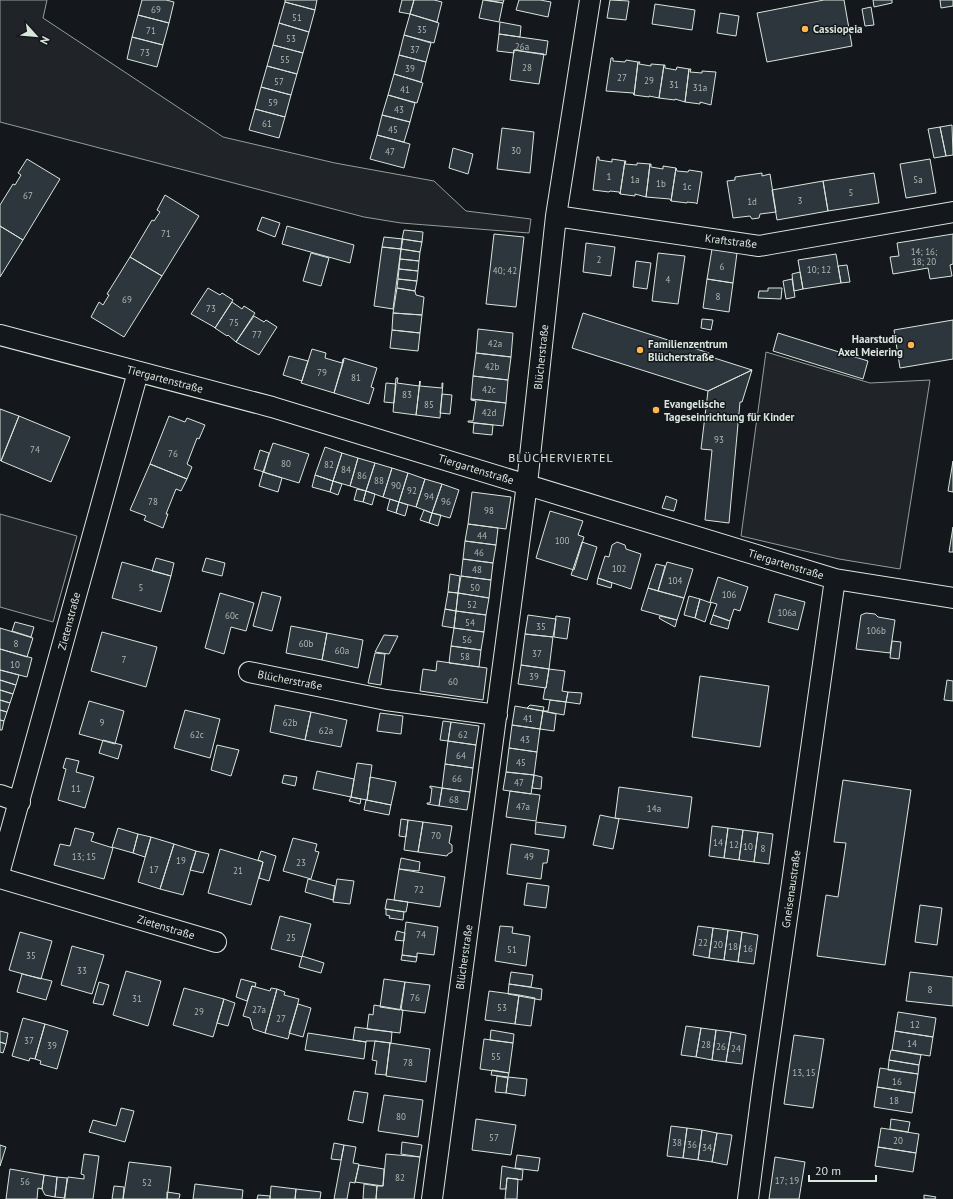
<svg xmlns="http://www.w3.org/2000/svg" width="953" height="1199" font-family="'PT Sans',sans-serif">
  <style>
    .green { fill: #202428; stroke: #939e99 }
    .building { fill: #2c363c; stroke: #d8e6dc }
    .lines { fill: none; stroke-linecap: round; stroke-linejoin: round }
    .street-casing { stroke: #d8e6dc; stroke-width: 22 }
    .street { stroke: #14181c; stroke-width: 20 }
    .poi-dot { fill: #ffb74d; stroke: #14181c; stroke-width: 1.5 }
    .labels { text-anchor: middle; dominant-baseline: central; stroke-width: 3; stroke-linejoin: round; paint-order: stroke }
    .number-label { font-size: 9px; fill: #adbab4 }
    .poi-label { font-size: 11px; font-weight: bold; fill: #d8e6dc; stroke: #14181c; text-anchor: start }
    .street-label { font-size: 11px; fill: #d8e6dc; stroke: #14181c }
    .neighbourhood-label { font-size: 12px; letter-spacing: 1px; fill: #d8e6dc; stroke: #14181c }
  </style>
  <rect width="100%" height="100%" fill="#14181c"/>
  <path class="green" d="M0,0H47L43,18L223,137L335,163L434,181L466,211L531,219L529,233L401,223L364,217L0,122Z
    M766,352L870,383L930,380L900,569L839,559L741,536Z
    M0,514L77,536L53,622L0,607Z"/>
  <path class="building" d="M142,0H166L174,2L169,23L138,15Z
    M285,0H317L315,10L285,2Z
    M402,0H414L410,14L399,12Z
    M414,0H434L442,2L437,22L410,14Z
    M483,0L503,3L499,22L479,18Z
    M486,0H504L503,3Z
    M519,0H540L551,2L548,17L516,10Z
    M610,0L629,1L626,20L607,18Z
    M824,0H844L852,46L767,62L757,13Z
    M873,0H892V3L874,7Z
    M940,0H953V6L941,8Z
    M285,2L315,10L309,32L279,23Z
    M655,4L695,10L692,30L652,24Z
    M871,7L874,25L865,26L862,9Z
    M720,13L739,16L736,36L717,33Z
    M410,14L439,23L434,43L404,35Z
    M138,15L169,23L163,45L132,37Z
    M500,22L521,26L520,37L499,34Z
    M279,23L309,32L303,53L273,45Z
    M499,34L548,41L546,55L514,50V53L497,51Z
    M404,35L431,43L426,62L399,55Z
    M132,37L163,45L157,67L127,59Z
    M273,45L303,53L297,74L267,66Z
    M514,50L544,54L539,84L510,80Z
    M399,55L426,62L421,82L394,74Z
    M611,58H613V61L625,62L626,60L638,62L634,95L633,93L606,91Z
    M638,62H640L639,64L651,66V64L664,65L659,98L649,96V97L634,95Z
    M664,65H665V68L676,70L677,67L689,69L685,102L675,99V100L659,98Z
    M267,66L297,74L291,95L261,87Z
    M689,69H691L690,72L702,73V71L716,72L711,105L700,102V104L685,102Z
    M394,74L423,83L417,103L388,95Z
    M261,87L291,95L285,117L255,109Z
    M388,95L415,103L410,122L382,115Z
    M255,109L285,117L279,138L249,130Z
    M382,115L410,122L404,142L377,135Z
    M952,125L953,155L946,156L940,127Z
    M940,127L946,156L934,158L928,129Z
    M502,128L534,132L530,173L497,169Z
    M377,135L410,144L404,168L370,159Z
    M453,148L473,154L468,174L449,168Z
    M597,157H599V160L612,162V159L625,161L620,194L619,192L610,191L609,192L593,190Z
    M27,159L60,179L23,240L0,226V205L13,184L15,185L21,175L18,173Z
    M930,159L936,193L906,198L900,164Z
    M625,161H626L625,164L637,165V163L650,164L646,197L635,194V196L620,194Z
    M650,164H651V167L663,169V166L676,168L671,201L670,199L646,197Z
    M676,168L677,171L688,172L689,170L702,172L697,204L696,203L687,202V203L671,201Z
    M762,173V176L770,174L776,212L760,214L759,218L752,219L750,216L733,218L727,181L735,180V177Z
    M874,173L879,203L828,211L823,181Z
    M823,181L828,211L777,220L772,190Z
    M165,195L199,216L162,276L130,257L152,220L154,221L160,212L157,210Z
    M262,217L280,223L275,237L257,230Z
    M0,226L23,240L0,277Z
    M287,226L354,245L350,263L282,244Z
    M404,230L423,232L422,242L402,239Z
    M494,234L524,237L516,307L486,304Z
    M953,234V264L950,265L952,276L930,279L928,268L893,274L890,257L899,256L897,243Z
    M384,237L403,239L401,249L382,247Z
    M402,239L422,242L420,252L401,249Z
    M586,243L615,247L611,276L583,272Z
    M382,247L401,249L393,309L374,306Z
    M401,249L420,252L419,261L400,259Z
    M712,249L737,253L733,283L707,279Z
    M311,253L329,258L321,286L303,281Z
    M658,253L685,256L678,304L652,301Z
    M836,254L841,283L803,289L798,260Z
    M130,257L162,276L124,337L91,317L99,302L103,305L109,295L107,294Z
    M400,259L419,261L418,271L399,269Z
    M636,261L651,263L647,289L633,287Z
    M847,265L850,282L841,283L838,266Z
    M399,269L418,271L417,281L398,279Z
    M800,272L803,289L794,291L792,274Z
    M398,279L417,281L415,291L397,288Z
    M707,279L733,283L729,312L703,308Z
    M792,279L795,297L786,299L783,281Z
    M208,288L220,295L222,293L233,300L215,328L214,327L191,314Z
    M397,288L415,291L416,295L424,297L422,315L393,313Z
    M768,288H782L781,299L758,298L759,291H768Z
    M232,302L242,309L244,306L255,313L236,342L228,335L227,336L215,328Z
    M393,313L422,315L420,333L392,330Z
    M583,313L709,353L708,356L752,370L708,391L572,348Z
    M254,316L264,322L266,320L277,327L259,355L236,342Z
    M702,319L713,320L711,330L701,328Z
    M953,320V359L900,368L894,330Z
    M478,329L513,333L511,357L476,353Z
    M392,330L420,333L418,351L390,348Z
    M778,333L868,361L863,379L773,351Z
    M312,349L326,353L325,358L342,363L343,359L344,360L334,393L301,383Z
    M476,353L511,357L508,380L473,376Z
    M289,356L308,361L302,381L283,375Z
    M344,358L377,368L371,387L374,388L369,404L334,393Z
    M752,370L742,402H740L729,523L705,520L712,450L701,449L708,391Z
    M473,376L508,380L506,403L471,399Z
    M396,378H398L397,383L419,386L420,381L416,415L393,412Z
    M420,381V386L442,388V383H443L440,418L416,415Z
    M386,383L396,384L394,403L384,402Z
    M442,394L452,395L450,414L440,413Z
    M471,399L506,403L503,426L468,422V421H473L476,401L471,400Z
    M0,409L19,416L1,461L0,460Z
    M19,416L70,437L51,482L1,461Z
    M169,416L185,422L187,418L205,425L199,439L197,438L187,464L192,467L187,479L150,464Z
    M474,423L493,425L492,435L473,433Z
    M273,443L309,454L299,483L263,472Z
    M325,447L342,453L333,481L315,475Z
    M260,450L269,453L264,472L254,469Z
    M342,453L358,458L350,486L333,481Z
    M358,458L375,463L366,491L350,486Z
    M953,461V492L948,491Z
    M375,463L392,468L383,497L366,491Z
    M150,464L187,479L181,491L176,489L166,514H168L163,528L144,520L146,516L130,510Z
    M392,468L408,473L399,502L383,497Z
    M263,472L282,478L278,492L259,486Z
    M408,473L425,479L416,507L399,502Z
    M315,475L333,481L330,492L312,487Z
    M425,479L442,484L432,513L416,507Z
    M333,481L342,484L338,495L330,492Z
    M442,484L459,490L450,518L432,513Z
    M357,489L366,491L363,502L354,500Z
    M366,491L375,494L372,505L363,502Z
    M472,492L511,497L506,529L468,524Z
    M666,496L677,500L674,511L662,508Z
    M390,499L399,502L396,513L387,510Z
    M399,502L408,505L405,516L396,513Z
    M424,510L432,513L429,523L420,520Z
    M550,511L583,521L578,535L584,537L574,570L536,558Z
    M432,513L441,515L438,526L429,523Z
    M468,524L498,528L496,545L465,541Z
    M953,527V552H949Z
    M465,541L496,545L493,563L463,559Z
    M582,542L597,547L587,580L571,575Z
    M617,542L625,545L626,549L641,554L631,589L598,578L605,556L609,557L612,545Z
    M156,558L174,563L171,576L152,571Z
    M206,558L225,563L222,576L202,571Z
    M463,559L493,563L491,580L461,576Z
    M122,562L171,576L161,612L112,598Z
    M667,562L693,569L684,598L658,591Z
    M656,564L665,566L658,591L648,588Z
    M450,574L460,576L458,593L448,592Z
    M461,576L491,580L489,598L458,593Z
    M718,577L748,587L740,611L734,609L730,621L713,615L717,604L710,602Z
    M598,578L612,583L611,588L597,584Z
    M648,588L684,598L677,620L641,610Z
    M262,592L281,597L272,631L253,626Z
    M448,592L458,593L456,611L445,609Z
    M220,593L254,603L246,631L231,627L224,654L205,648Z
    M458,593L489,598L486,615L456,611Z
    M775,594L805,602L798,630L768,622Z
    M689,596L700,599L695,618L684,615Z
    M700,599L711,603L705,622L695,618Z
    M445,609L456,611L454,628L442,626Z
    M456,611L486,615L484,632L454,628Z
    M866,613L875,614L878,617L895,620L890,653L856,649L861,615Z
    M528,615L556,619L553,637L525,634Z
    M713,615L730,621L728,629L710,624Z
    M556,616L570,618L567,639L554,637Z
    M660,616L677,620L675,627L662,620L659,618Z
    M15,622L34,627L31,637L12,631Z
    M291,626L327,633L322,660L286,653Z
    M0,628L33,638L27,657L0,649Z
    M454,628L484,632L481,650L451,646Z
    M102,632L157,647L146,687L91,671Z
    M327,633L363,640L358,668L322,660Z
    M525,634L553,637L549,669L521,665Z
    M384,635L398,636L389,654L375,652Z
    M892,641L901,642L899,659L890,658Z
    M451,646L481,650L479,667L449,663Z
    M0,649L32,658L27,677L0,670Z
    M375,653L385,654L381,685L368,683Z
    M437,661L487,668L483,700L420,691L423,669L436,671Z
    M521,665L549,669L546,688L518,684Z
    M549,669L565,671L562,691L568,692L566,702L543,699L545,688H546Z
    M0,670L19,675L16,685L0,680Z
    M700,676L769,686L760,747L692,737Z
    M0,680L16,685L13,694L0,690Z
    M947,680L953,681V701L944,700Z
    M0,690L13,694L10,703L0,700Z
    M568,692L582,693L580,704L566,702Z
    M0,700L10,703L7,712L0,710Z
    M550,700L566,702L564,715L543,711H548Z
    M89,701L124,711L115,744L79,734Z
    M275,705L311,712L305,740L270,732Z
    M530,705L544,707L543,711L527,708Z
    M515,706L543,711L540,729L512,725Z
    M0,710L7,712L4,721L0,720Z
    M185,710L220,719L210,758L174,748Z
    M543,711L556,714L554,731L540,729Z
    M311,712L347,720L341,747L305,740Z
    M380,713L403,716L401,734L377,731Z
    M0,720L4,721L2,730H0Z
    M443,721L451,722L448,741L440,740Z
    M451,722L479,726L476,745L448,741Z
    M512,725L540,729L537,752L509,748Z
    M103,740L122,745L118,759L99,753Z
    M448,741L476,745L473,768L445,764Z
    M217,745L239,750L231,776L211,770Z
    M509,748L537,752L534,775L506,772Z
    M66,758L79,761L76,772L94,777L85,808L58,800L66,769L63,768Z
    M357,763L372,765L367,800L351,797Z
    M445,764L473,768L470,792L442,788Z
    M317,771L354,779L351,797L313,789Z
    M506,772L534,775L531,794L503,790Z
    M284,775L297,777L295,786L282,783Z
    M534,775L542,777L541,789L532,788Z
    M370,777L396,782L391,805L367,800Z
    M843,780L911,790L885,965L817,956L826,895L838,897L846,843L834,842Z
    M430,786L442,788L439,806L427,804V803H430L432,788H430Z
    M619,787L692,797L688,828L615,818Z
    M442,788L470,792L467,810L439,806Z
    M510,791L540,795L536,821L506,817Z
    M351,797L361,799L360,804L349,801Z
    M366,800L391,805L389,815L364,810Z
    M600,815L619,819L613,849L593,845Z
    M401,819L408,820L406,837L399,836Z
    M408,820L423,822L418,852L404,850Z
    M423,822L452,826L449,843L452,845V852L448,854L447,856L418,852Z
    M536,822L566,826L564,838L535,834Z
    M712,826L728,828L724,858L709,856Z
    M75,828L94,833L91,841L113,848L104,879L54,865L60,844L70,846Z
    M118,828L138,834L133,853L112,847Z
    M728,828L743,830L739,860L724,858Z
    M743,830L758,832L754,862L739,860Z
    M758,832L773,834L769,864L754,862Z
    M138,834L151,837L145,857L133,853Z
    M151,837L174,844L160,889L138,882Z
    M293,838L317,844L315,851L319,852L311,879L283,871Z
    M174,844L196,851L183,895L160,889Z
    M511,844L549,850L547,863H543L541,879L507,874Z
    M220,849L263,862L251,905L208,893Z
    M196,851L209,854L203,873L190,870Z
    M261,851L276,856L269,881L259,878L263,862L258,860Z
    M401,858L420,862L419,871L399,869Z
    M399,869L445,877L440,907L394,900Z
    M308,879L335,886L333,900L305,892Z
    M337,879L354,881L350,904L333,902Z
    M527,883L549,886L546,908L524,905Z
    M387,899L408,902L406,912L385,909Z
    M920,905L942,908L937,945L915,942Z
    M386,909L404,912L403,920L389,918L390,916L386,915Z
    M280,916L311,924L302,957L271,949Z
    M406,922L438,927L434,955L417,953V957L402,955Z
    M500,926L513,927L512,933L530,936L526,966L495,961Z
    M698,926L713,928L709,958L693,955Z
    M713,928L728,930L724,960L709,958Z
    M728,930L742,932L738,962L724,960Z
    M397,931L405,933L404,941L395,940Z
    M20,932L52,941L41,979L9,970Z
    M742,932L758,935L754,964L738,962Z
    M72,946L104,955L92,994L61,985Z
    M402,955L417,957L416,962L401,960Z
    M302,956L324,963L321,973L299,967Z
    M126,971L161,981L148,1026L113,1015Z
    M511,972L533,975L531,987L509,984Z
    M910,972L953,977V1006L906,1001Z
    M22,974L52,981L46,1000L17,992Z
    M241,979L256,983L255,987L252,986L247,1001L236,997Z
    M384,979L405,982L400,1010L380,1007Z
    M99,982L109,985L103,1005L93,1003Z
    M405,982L430,985L425,1013L401,1010Z
    M509,984L542,989L541,1000L508,994Z
    M252,986L270,991L271,988L277,989L265,1033L253,1029L250,1018L243,1016Z
    M184,988L224,999L213,1037L173,1025Z
    M277,989L285,992L284,995L299,999L288,1039L265,1033Z
    M489,991L519,995L515,1024L485,1020Z
    M519,995L535,998L531,1026L515,1024Z
    M224,999L235,1003L228,1026L217,1023Z
    M298,1004L311,1008L303,1037L289,1033Z
    M374,1005L403,1010L400,1033L367,1029L369,1014L373,1015Z
    M898,1012L936,1018L933,1037L895,1031Z
    M23,1018L45,1024L35,1059L30,1058L29,1061L12,1056Z
    M45,1024L68,1031L57,1069L40,1064L41,1061L35,1059Z
    M686,1026L701,1028L696,1057L681,1055Z
    M355,1027L392,1032L391,1043L375,1041H366V1042L353,1040Z
    M701,1028L716,1030L712,1060L696,1057Z
    M491,1030L514,1034L513,1043L490,1040Z
    M716,1030L731,1032L726,1062L712,1060Z
    M0,1031L8,1033L6,1044L0,1042Z
    M895,1031L933,1037L930,1056L892,1050Z
    M731,1032L746,1035L742,1064L726,1062Z
    M308,1033L366,1042L364,1059L305,1050Z
    M794,1035L824,1039L813,1108L784,1104Z
    M484,1039L513,1043L509,1073L480,1069Z
    M375,1041L390,1043L386,1075L375,1074L377,1061L372,1060Z
    M0,1042L6,1044L3,1053L0,1052Z
    M390,1043L430,1049L426,1082L386,1076Z
    M891,1050L921,1055L919,1065L889,1060Z
    M889,1060L919,1065L918,1074L888,1070Z
    M880,1068L918,1074L915,1093L877,1087Z
    M492,1070L509,1073L508,1077L491,1075Z
    M497,1076L508,1078L506,1093L495,1092Z
    M508,1077L527,1079L525,1096L506,1093Z
    M877,1087L915,1093L912,1113L874,1107Z
    M354,1091L368,1093L363,1123L348,1120Z
    M384,1095L423,1100L418,1137L378,1131Z
    M121,1108L134,1111L125,1142L89,1132L93,1120L116,1126Z
    M476,1119L516,1125L511,1155L472,1150Z
    M891,1119L910,1122L908,1132L890,1129Z
    M671,1126L687,1128L683,1158L667,1156Z
    M687,1128L702,1130L698,1160L683,1158Z
    M881,1128L919,1134L916,1153L878,1147Z
    M702,1130L717,1133L712,1162L698,1160Z
    M717,1133L732,1135L727,1165L712,1162Z
    M402,1142L422,1145L420,1157L401,1154Z
    M334,1143L344,1145L341,1160L331,1159Z
    M0,1145L6,1147L0,1166Z
    M344,1145L356,1147L353,1163L359,1164L355,1183L350,1182L347,1199H334Z
    M878,1147L916,1153L913,1172L875,1166Z
    M84,1154L99,1156L93,1199H64L68,1177L84,1179V1175L81,1174Z
    M386,1154L420,1157L414,1199H376L377,1186H383Z
    M517,1155L540,1158L538,1171L515,1168Z
    M775,1157L805,1162L799,1199H769Z
    M129,1162L171,1167L167,1199H123Z
    M359,1165L384,1169L383,1186L355,1182Z
    M502,1166L523,1170L522,1180L507,1178L506,1189H500Z
    M10,1169L44,1175L42,1189L38,1188L37,1199H6Z
    M44,1175L57,1177L55,1197L45,1195L42,1189Z
    M57,1177L67,1178L65,1198L55,1197Z
    M507,1178L518,1179L517,1199H505Z
    M195,1184L243,1190L242,1199H193Z
    M364,1184L377,1186L376,1199H363Z
    M114,1186L124,1187L123,1199H112Z
    M271,1186L296,1189L295,1199H270Z
    M296,1189L321,1192L320,1199H295Z
    M167,1192L180,1194L179,1199H167Z
    M258,1195L270,1196V1199H257Z
    M924,1195L936,1197L935,1199H924Z"/>
  <g class="lines">
    <defs>
      <path id="street" d="M556,216L759,246L953,212
        M0,335L272,407L835,579L953,598
        M249,672L386,700L497,715
        M0,795L20,802
        M0,870L138,372
        M0,878L216,942
        M432,1199L527,484L556,216L590,0
        M748,1199L763,1084L792,883L835,579"/>
    </defs>
    <use href="#street" class="street-casing"/>
    <use href="#street" class="street"/>
  </g>
  <g class="poi-dot">
    <circle cx="805" cy="29" r="4"/>
    <circle cx="911" cy="345" r="4"/>
    <circle cx="640" cy="350" r="4"/>
    <circle cx="656" cy="410" r="4"/>
  </g>
  <g class="labels">
    <g class="number-label">
      <text x="156" y="9">69</text>
      <text x="297" y="17">51</text>
      <text x="422" y="29">35</text>
      <text x="151" y="30">71</text>
      <text x="291" y="38">53</text>
      <text x="522" y="46">26a</text>
      <text x="415" y="49">37</text>
      <text x="145" y="52">73</text>
      <text x="285" y="59">55</text>
      <text x="527" y="67">28</text>
      <text x="410" y="68">39</text>
      <text x="622" y="77">27</text>
      <text x="649" y="80">29</text>
      <text x="279" y="81">57</text>
      <text x="674" y="84">31</text>
      <text x="700" y="87">31a</text>
      <text x="405" y="89">41</text>
      <text x="273" y="102">59</text>
      <text x="399" y="109">43</text>
      <text x="267" y="123">61</text>
      <text x="393" y="129">45</text>
      <text x="516" y="150">30</text>
      <text x="390" y="151">47</text>
      <text x="609" y="176">1</text>
      <text x="635" y="179">1a</text>
      <text x="918" y="179">5a</text>
      <text x="661" y="183">1b</text>
      <text x="687" y="186">1c</text>
      <text x="851" y="192">5</text>
      <text x="28" y="195">67</text>
      <text x="800" y="200">3</text>
      <text x="752" y="201">1d</text>
      <text x="166" y="233">71</text>
      <text x="924" y="251">14; 16;<tspan x="924" dy="10">18; 20</tspan></text>
      <text x="599" y="259">2</text>
      <text x="722" y="266">6</text>
      <text x="819" y="269">10; 12</text>
      <text x="505" y="270">40; 42</text>
      <text x="668" y="279">4</text>
      <text x="718" y="296">8</text>
      <text x="127" y="299">69</text>
      <text x="211" y="308">73</text>
      <text x="234" y="322">75</text>
      <text x="257" y="334">77</text>
      <text x="495" y="343">42a</text>
      <text x="492" y="366">42b</text>
      <text x="322" y="372">79</text>
      <text x="356" y="377">81</text>
      <text x="489" y="389">42c</text>
      <text x="407" y="394">83</text>
      <text x="429" y="404">85</text>
      <text x="489" y="412">42d</text>
      <text x="719" y="439">93</text>
      <text x="35" y="449">74</text>
      <text x="173" y="453">76</text>
      <text x="286" y="463">80</text>
      <text x="329" y="464">82</text>
      <text x="346" y="469">84</text>
      <text x="362" y="475">86</text>
      <text x="379" y="480">88</text>
      <text x="396" y="485">90</text>
      <text x="412" y="490">92</text>
      <text x="429" y="496">94</text>
      <text x="153" y="501">78</text>
      <text x="446" y="501">96</text>
      <text x="489" y="510">98</text>
      <text x="482" y="535">44</text>
      <text x="562" y="540">100</text>
      <text x="479" y="552">46</text>
      <text x="619" y="568">102</text>
      <text x="477" y="569">48</text>
      <text x="675" y="580">104</text>
      <text x="141" y="587">5</text>
      <text x="475" y="587">50</text>
      <text x="729" y="594">106</text>
      <text x="472" y="604">52</text>
      <text x="787" y="612">106a</text>
      <text x="232" y="615">60c</text>
      <text x="470" y="622">54</text>
      <text x="541" y="626">35</text>
      <text x="876" y="630">106b</text>
      <text x="467" y="639">56</text>
      <text x="16" y="643">8</text>
      <text x="306" y="643">60b</text>
      <text x="342" y="650">60a</text>
      <text x="537" y="653">37</text>
      <text x="465" y="656">58</text>
      <text x="124" y="659">7</text>
      <text x="15" y="664">10</text>
      <text x="534" y="676">39</text>
      <text x="453" y="681">60</text>
      <text x="528" y="718">41</text>
      <text x="102" y="722">9</text>
      <text x="290" y="722">62b</text>
      <text x="326" y="730">62a</text>
      <text x="197" y="734">62c</text>
      <text x="463" y="734">62</text>
      <text x="525" y="739">43</text>
      <text x="461" y="755">64</text>
      <text x="521" y="762">45</text>
      <text x="457" y="778">66</text>
      <text x="519" y="782">47</text>
      <text x="76" y="788">11</text>
      <text x="454" y="799">68</text>
      <text x="523" y="806">47a</text>
      <text x="654" y="808">14a</text>
      <text x="436" y="835">70</text>
      <text x="718" y="842">14</text>
      <text x="734" y="844">12</text>
      <text x="748" y="846">10</text>
      <text x="763" y="848">8</text>
      <text x="84" y="856">13; 15</text>
      <text x="529" y="856">49</text>
      <text x="181" y="860">19</text>
      <text x="301" y="862">23</text>
      <text x="154" y="869">17</text>
      <text x="238" y="870">21</text>
      <text x="419" y="889">72</text>
      <text x="421" y="934">74</text>
      <text x="291" y="937">25</text>
      <text x="703" y="942">22</text>
      <text x="718" y="944">20</text>
      <text x="733" y="946">18</text>
      <text x="748" y="948">16</text>
      <text x="512" y="949">51</text>
      <text x="31" y="955">35</text>
      <text x="82" y="970">33</text>
      <text x="930" y="989">8</text>
      <text x="415" y="997">76</text>
      <text x="137" y="998">31</text>
      <text x="502" y="1007">53</text>
      <text x="259" y="1009">27a</text>
      <text x="199" y="1011">29</text>
      <text x="281" y="1018">27</text>
      <text x="915" y="1024">12</text>
      <text x="29" y="1040">37</text>
      <text x="912" y="1043">14</text>
      <text x="706" y="1044">28</text>
      <text x="52" y="1045">39</text>
      <text x="721" y="1046">26</text>
      <text x="736" y="1048">24</text>
      <text x="496" y="1056">55</text>
      <text x="408" y="1062">78</text>
      <text x="804" y="1072">13, 15</text>
      <text x="897" y="1081">16</text>
      <text x="894" y="1100">18</text>
      <text x="401" y="1116">80</text>
      <text x="494" y="1137">57</text>
      <text x="898" y="1140">20</text>
      <text x="677" y="1142">38</text>
      <text x="692" y="1144">36</text>
      <text x="707" y="1147">34</text>
      <text x="400" y="1177">82</text>
      <text x="787" y="1180">17; 19</text>
      <text x="25" y="1181">56</text>
      <text x="147" y="1182">52</text>
    </g>
    <g class="poi-label">
      <text x="813" y="29">Cassiopeia</text>
      <text x="903" y="339" text-anchor="end">Haarstudio<tspan x="903" dy="13">Axel Meiering</tspan></text>
      <text x="648" y="344">Familienzentrum<tspan x="648" dy="13">Blücherstraße</tspan></text>
      <text x="664" y="404">Evangelische<tspan x="664" dy="13">Tageseinrichtung für Kinder</tspan></text>
    </g>
    <g class="street-label">
      <text transform="translate(731 241) rotate(7)">Kraftstraße</text>
      <text transform="translate(541 357) rotate(-84)">Blücherstraße</text>
      <text transform="translate(165 379) rotate(15)">Tiergartenstraße</text>
      <text transform="translate(476 469) rotate(17)">Tiergartenstraße</text>
      <text transform="translate(786 564) rotate(17)">Tiergartenstraße</text>
      <text transform="translate(69 621) rotate(-75)">Zietenstraße</text>
      <text transform="translate(290 680) rotate(11)">Blücherstraße</text>
      <text transform="translate(791 889) rotate(-82)">Gneisenaustraße</text>
      <text transform="translate(166 927) rotate(17)">Zietenstraße</text>
      <text transform="translate(464 957) rotate(-82)">Blücherstraße</text>
    </g>
    <g class="neighbourhood-label">
      <text x="561" y="457">BLÜCHERVIERTEL</text>
    </g>
  </g>
  <g transform="translate(36 36) rotate(117)" stroke="#14181c" stroke-width="3" paint-order="stroke">
  <path d="M0-3L7 15L0 10L-7 15Z" fill="#d8e6dc"/>
  <text y="-6" font-size="11" font-weight="bold" text-anchor="middle" fill="#d8e6dc">N</text>
  </g>
  <path d="M809 1175v6h67v-6" fill="none" stroke="#d8e6dc" stroke-width="2"/>
  <text x="815" y="1175" font-size="12" fill="#d8e6dc" stroke="#14181c" stroke-width="3" paint-order="stroke">20 m</text>
</svg>
